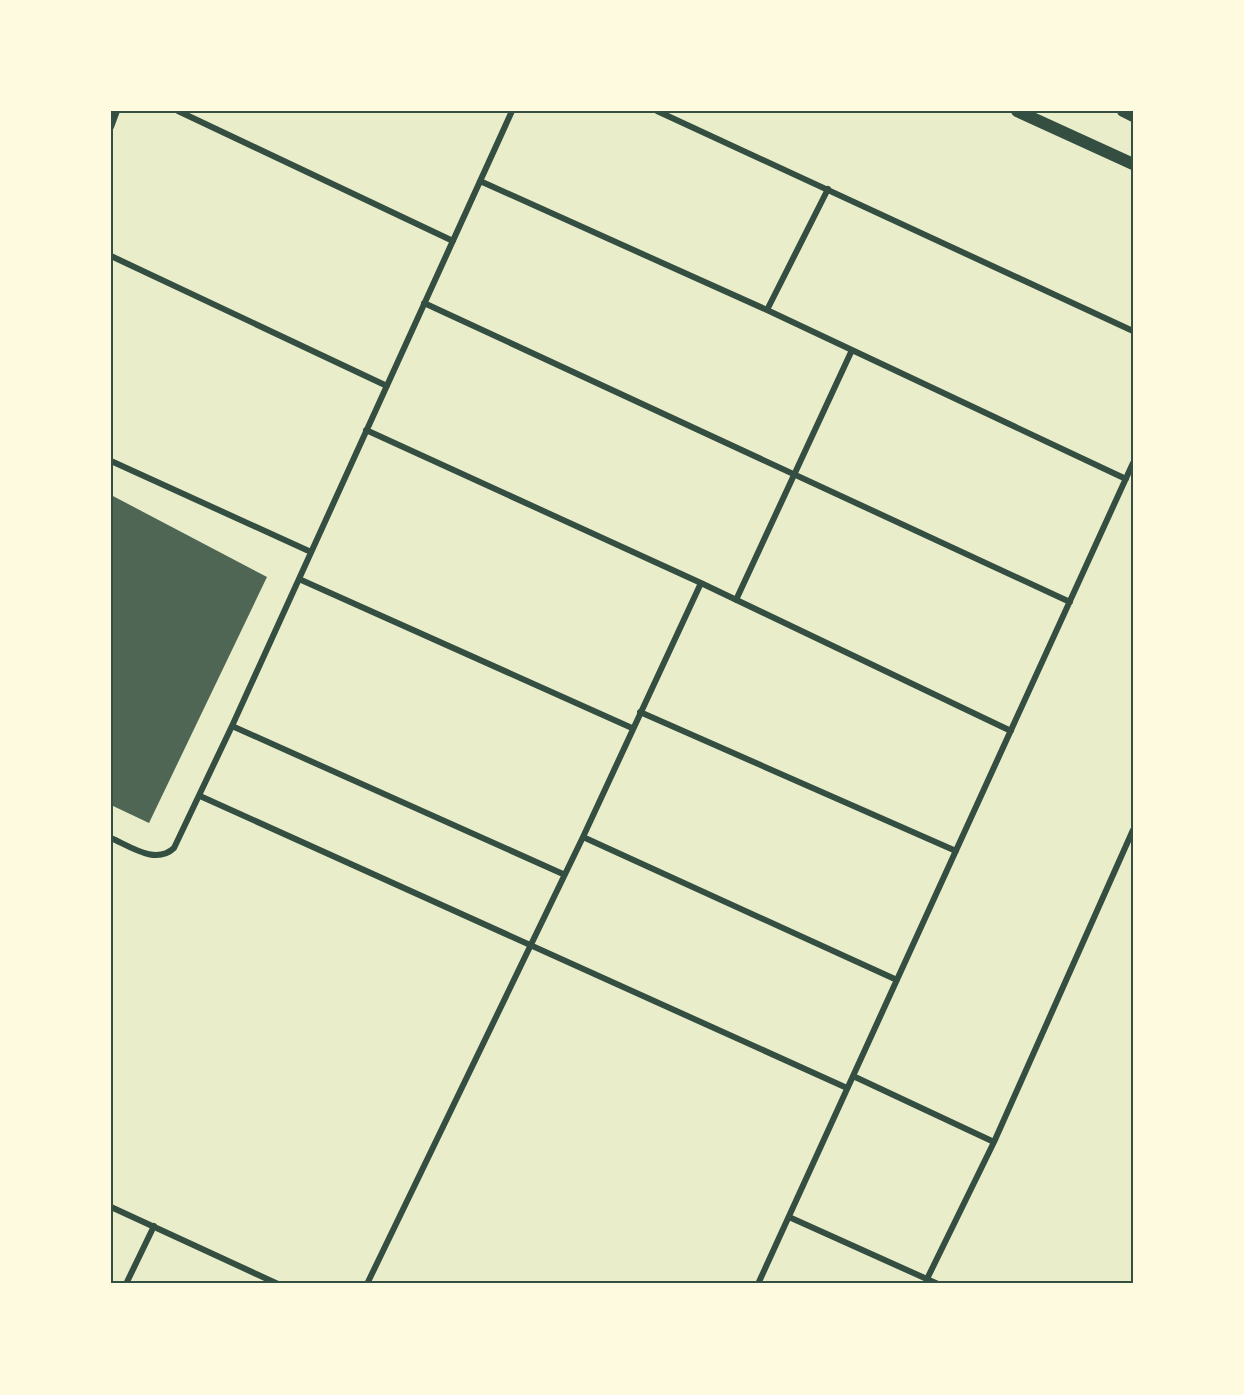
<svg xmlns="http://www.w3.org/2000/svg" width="1244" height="1395" font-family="'Open Sans',sans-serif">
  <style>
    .building { fill: #4f6655 }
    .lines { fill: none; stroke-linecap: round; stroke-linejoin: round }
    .minor { stroke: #344e41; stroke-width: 6 }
    .secondary { stroke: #344e41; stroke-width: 12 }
    .neatline { fill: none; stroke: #344e41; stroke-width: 2 }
  </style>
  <rect width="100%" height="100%" fill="#e9edc9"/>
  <path class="building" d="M111,495L267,577L149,823L111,805Z"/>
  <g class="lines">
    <path class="minor" d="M178,111L453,241
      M657,111L1133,331
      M111,127L117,111
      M480,181L767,310L1126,479
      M111,256L387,386
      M424,303L1070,602
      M767,310L828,189
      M366,430L701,583L1011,731
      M111,461L311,552
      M299,579L632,728
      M736,600L852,350
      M640,712L956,851
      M232,726L563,874
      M200,796L847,1088
      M583,837L897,980
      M111,838C131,847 156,865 174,848L232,726L512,111
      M853,1076L994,1142
      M111,1207L278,1284
      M789,1217L938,1284
      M927,1279L994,1142L1133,830
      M126,1284L154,1226
      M367,1284L583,837L701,583
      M758,1284L1133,463"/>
    <path class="secondary" d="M1017,111L1133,164
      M1123,111L1133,116"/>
  </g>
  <rect width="1244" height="1395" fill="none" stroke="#fefae0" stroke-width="225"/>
  <rect x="112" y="112" width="1020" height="1170" class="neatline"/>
</svg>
